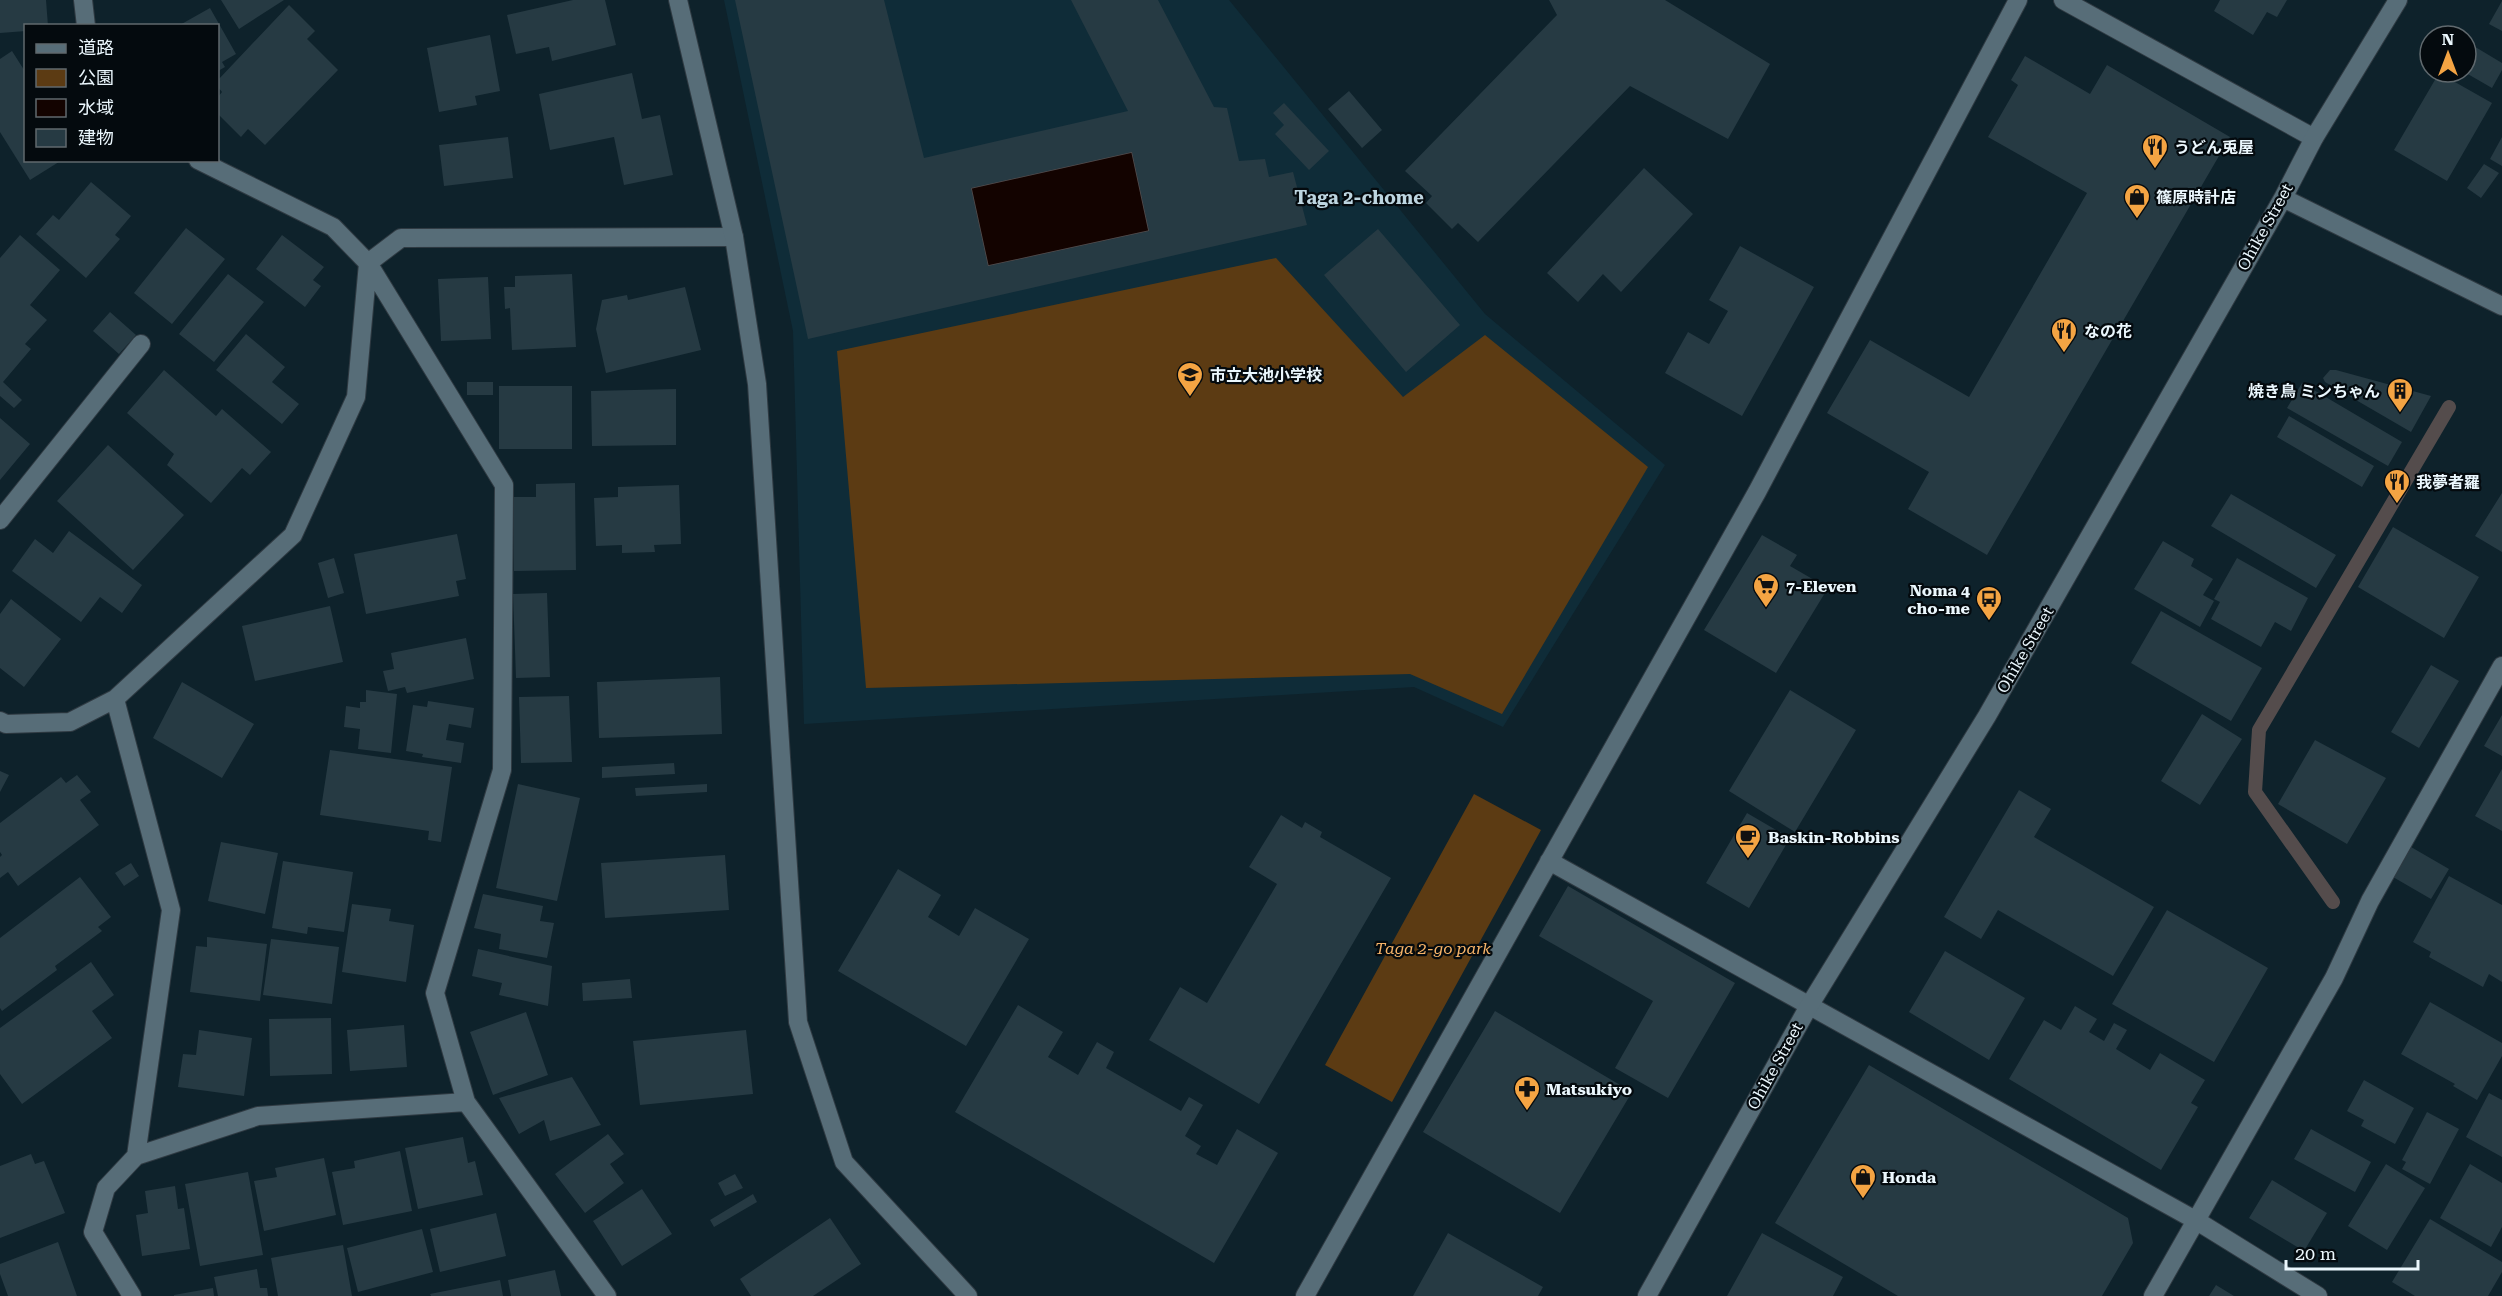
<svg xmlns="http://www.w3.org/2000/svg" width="2502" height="1296" font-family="'Roboto Serif','Noto Sans JP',serif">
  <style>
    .built { fill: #0f2c38 }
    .green { fill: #5c3b13 }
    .water { fill: #130300; stroke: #544c4c; stroke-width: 1.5 }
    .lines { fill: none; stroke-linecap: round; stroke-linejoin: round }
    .stream { stroke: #544c4c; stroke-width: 14 }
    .building { fill: #263a43; fill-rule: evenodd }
    .service-casing { stroke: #2f3a42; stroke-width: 20 }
    .minor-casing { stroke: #2f3a42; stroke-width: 20 }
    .tertiary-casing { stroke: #2f3a42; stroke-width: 20 }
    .service { stroke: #576d78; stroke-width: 18 }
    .minor { stroke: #576d78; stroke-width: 18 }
    .tertiary { stroke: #576d78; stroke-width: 18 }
    .labels { text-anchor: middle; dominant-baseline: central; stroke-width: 4.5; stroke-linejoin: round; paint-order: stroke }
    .poi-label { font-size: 16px; font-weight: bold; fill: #ebf7fd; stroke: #040a0e; text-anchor: start }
    .street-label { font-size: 16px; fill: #ebf7fd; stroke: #040a0e }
    .park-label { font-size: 16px; font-style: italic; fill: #f7b469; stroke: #040a0e }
    .neighbourhood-label { font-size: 18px; font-weight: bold; fill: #bdd5e0; stroke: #040a0e }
  </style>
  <rect width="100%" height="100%" fill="#0e222b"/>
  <path class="built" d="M724,0H1229L1485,314L1665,465L1503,727L1414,687L804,724L793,331Z"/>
  <path class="green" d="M1276,258L1403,397L1485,335L1648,467L1502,714L1410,674L866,688L837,351Z
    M1474,794L1541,830L1392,1102L1325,1065Z"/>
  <path class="water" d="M1132,152L1149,231L988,266L971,188Z"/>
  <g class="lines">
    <path class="stream" d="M2333,902L2255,792L2259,730L2449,407"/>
  </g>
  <path class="building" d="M0,0H46L48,26H26V31L0,33Z
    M221,0H284L239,29Z
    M573,0H605L616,45L552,61L549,47L516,54L507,15Z
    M735,0H884L924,158L1128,111L1071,0H1158L1214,107L1227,108L1239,161L1265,159L1269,177L1293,172L1307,225L808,339ZM1132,152L1149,231L988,266L971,188Z
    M1549,0H1665L1770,64L1728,139L1630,86L1478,242L1458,223L1452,229L1426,203L1432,196L1405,171L1557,15Z
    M2220,0H2287L2277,17L2267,12L2253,35L2214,11Z
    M2502,1V31L2489,24Z
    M289,5L315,31L307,39L338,70L265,145L248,129L241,137L218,114V97L222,92L218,87V80Z
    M210,8L236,54L222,62L225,67L218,71V26H178Z
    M490,35L500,91L475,96L477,105L439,112L427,48Z
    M2467,42L2502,63V70L2492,88L2466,73Z
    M12,51L26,73V160H62L30,180L0,132V59Z
    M2025,56L2090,94L2107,65L2230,137L1987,555L1908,509L1929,472L1827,413L1870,340L1969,397L2087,193L1988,137L2018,85L2011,80Z
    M632,73L642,119L660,115L673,175L624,185L614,137L550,150L539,94Z
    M2439,73L2492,103L2447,181L2394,150Z
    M1349,91L1382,130L1362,148L1328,109Z
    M1284,103L1329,151L1309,170L1275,134L1284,125L1273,113Z
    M508,137L513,178L444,186L439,145Z
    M2502,137V166L2490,159Z
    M2484,164L2499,173L2481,198L2467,188Z
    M1644,168L1693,214L1621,292L1603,274L1578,302L1547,273Z
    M91,182L131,216L115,235L120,239L86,278L36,234L53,215L59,220Z
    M186,228L225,259L172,324L134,293Z
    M1378,229L1460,325L1406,372L1324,275Z
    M20,235L60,270L30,305L47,320L25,344L31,349L3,382L22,400L14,408L0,396V258Z
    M282,235L324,267L313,280L321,286L305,307L256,269Z
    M1740,246L1814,287L1742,416L1665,373L1688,332L1709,344L1728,311L1709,300Z
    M228,274L264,302L214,362L179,334Z
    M572,274L576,347L512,350L510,308L505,309L504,287H515V276Z
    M488,277L491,339L441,341L438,279Z
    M685,287L701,350L606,373L596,329L602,300L627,295L628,300Z
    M110,312L136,335L119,354L93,331Z
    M246,334L285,367L272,382L299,404L282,424L216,370Z
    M164,370L216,416L222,409L271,452L250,475L242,468L211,503L167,465L174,454L127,413Z
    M2330,370H2336L2431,396L2411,432L2325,382L2323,378Z
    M467,382H493V395H467Z
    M2302,383L2402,442L2388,466L2287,408Z
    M499,386H572V449H499Z
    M676,389V445L592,446L591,391Z
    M2289,416L2374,466L2362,487L2277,437Z
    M0,418L30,444L0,480Z
    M108,445L184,515L133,570L57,501Z
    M575,483L576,570L514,571L513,497H536V484Z
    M679,485L681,544L654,545L655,552L622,553V545L596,546L594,498L618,497V487Z
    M2502,493V552L2475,536Z
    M2231,494L2336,555L2316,588L2211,526Z
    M2393,527L2479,577L2444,638L2358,587Z
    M69,531L142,585L122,613L100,597L81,622L12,571L35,539L53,553Z
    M457,534L466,579L456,581L459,596L366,614L354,554Z
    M1762,535L1797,555L1790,566L1828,588L1776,673L1704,630Z
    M2163,541L2194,559L2191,566L2213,579L2203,595L2214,601L2200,627L2134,589Z
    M334,558L344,593L328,598L318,563Z
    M2237,558L2308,598L2291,631L2275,622L2261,647L2211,619L2220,602L2214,599Z
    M547,593L550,677L516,678L513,594Z
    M11,599L61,639L24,687L0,668V614Z
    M330,606L343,662L255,681L242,626Z
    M2161,611L2262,668L2231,721L2131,663Z
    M466,638L474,679L407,693L405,687L388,691L383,671L394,669L391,653Z
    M2431,665L2459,681L2419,748L2391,732Z
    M720,677L722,734L599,738L597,682Z
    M182,682L254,724L222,778L153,738Z
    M366,690L397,694L391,753L358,749L360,729L344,727L346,706L360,708V702H366Z
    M1790,690L1856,730L1795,832L1729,791Z
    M569,696L572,762L521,763L519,697Z
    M428,701L474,708L471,728L449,724L446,740L464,743L461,763L422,757L423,754L406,751L413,705L427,707Z
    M2202,714L2242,739L2200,805L2161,781Z
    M2502,715V756L2484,746Z
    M2315,740L2386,778L2347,844L2278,804Z
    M330,750L452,767L441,842L428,840L429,831L320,815Z
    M674,763L675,774L602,778V767Z
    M2502,769V831L2475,816Z
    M0,771L9,775L0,792Z
    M77,775L91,792L80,800L99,825L18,886L8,872L0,878V857L2,855L0,852V823L61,777L66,783Z
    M518,784L580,798L557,901L496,888Z
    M707,784V792L636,796L635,788Z
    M2019,790L2051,809L2034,837L2154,907L2113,976L1998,910L1981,939L1944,917Z
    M1747,813L1790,838L1749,908L1706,883Z
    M1281,815L1302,828L1305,822L1322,832L1320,837L1391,878L1259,1104L1149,1040L1180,987L1207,1003L1277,884L1249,867Z
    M221,842L278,853L265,914L208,901Z
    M2411,847L2449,869L2431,899L2393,877Z
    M725,855L729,910L605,918L601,863Z
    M283,861L353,872L344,932L308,927L307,934L272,928Z
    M131,863L139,876L124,886L115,873Z
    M898,869L941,895L928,917L959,936L975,908L1029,939L966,1046L838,971Z
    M2449,876L2502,905V982L2489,974L2483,987L2429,957L2431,952L2413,942Z
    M80,877L111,917L98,927L102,931L55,966L57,970L2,1011L0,1008V938Z
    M1568,886L1735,983L1668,1098L1615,1068L1653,1001L1539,936Z
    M483,894L543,906L540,921L554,923L547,958L499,949L501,934L474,928Z
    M352,904L391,909L389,921L414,925L406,982L342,972Z
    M2167,910L2268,968L2214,1062L2112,1004Z
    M207,937L267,944L260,1001L190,992L196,946L207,947Z
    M271,939L339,947L332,1004L263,995Z
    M478,949L552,966L548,1006L499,995L502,983L472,976Z
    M1945,951L2025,998L1989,1060L1909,1012Z
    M91,962L114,995L92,1011L112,1038L22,1104L0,1074V1028Z
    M630,979L632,998L583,1001L582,983Z
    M2430,1002L2502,1043V1056L2477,1100L2453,1086L2455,1084L2401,1054Z
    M1018,1005L1063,1032L1048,1057L1078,1075L1097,1042L1114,1052L1106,1068L1181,1111L1189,1097L1203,1105L1185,1136L1201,1146L1196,1154L1217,1165L1237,1129L1278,1153L1214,1263L955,1112Z
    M2075,1006L2097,1019L2089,1032L2104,1041L2114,1023L2127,1030L2116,1049L2150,1070L2160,1053L2205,1080L2191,1103L2198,1107L2161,1170L2009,1079L2044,1020L2061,1030Z
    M1495,1011L1632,1092L1560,1213L1423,1132Z
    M526,1012L548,1075L493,1095L470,1032Z
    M331,1018L332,1074L270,1076L269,1019Z
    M404,1025L407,1067L350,1071L347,1030Z
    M199,1030L252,1038L244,1096L178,1087L183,1054L196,1055Z
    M746,1030L753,1094L640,1105L633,1041Z
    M1869,1065L2128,1218L2133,1243L2102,1296H1898L1775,1223Z
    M572,1077L601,1125L550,1141L544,1120L519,1134L499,1098Z
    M2364,1080L2414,1108L2395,1144L2361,1126L2364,1120L2347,1111Z
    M2489,1093L2502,1100V1157L2466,1137Z
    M2427,1112L2459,1129L2430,1184L2402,1169L2406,1162L2402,1160Z
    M2311,1129L2371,1162L2355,1192L2294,1159Z
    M608,1134L624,1154L610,1164L624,1183L585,1213L555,1174Z
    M463,1137L468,1163L475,1161L483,1195L418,1209L405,1148Z
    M400,1151L412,1211L343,1225L332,1172L355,1168L354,1161Z
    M31,1154L35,1164L44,1161L65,1213L0,1238V1166Z
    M324,1158L336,1215L264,1231L254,1181L277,1177L275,1168Z
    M2386,1164L2425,1188L2387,1250L2348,1226Z
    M2470,1164L2502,1183V1227L2491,1247L2440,1218Z
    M248,1172L263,1255L200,1266L185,1184Z
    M735,1174L743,1188L725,1196L718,1183Z
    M2272,1180L2327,1213L2304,1251L2249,1218Z
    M175,1186L178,1209L184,1208L190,1249L142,1256L136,1215L148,1213L145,1191Z
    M642,1189L672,1234L622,1266L593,1221Z
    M753,1194L757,1202L714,1227L710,1220Z
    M496,1213L506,1256L440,1272L430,1229Z
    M830,1218L861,1264L813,1296H751L740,1279Z
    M2430,1219L2502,1262V1272L2488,1296H2415L2392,1282Z
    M422,1229L433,1272L358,1292L347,1248Z
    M1448,1233L1543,1287L1538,1296H1413Z
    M1762,1233L1843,1277L1833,1296H1727Z
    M58,1242L77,1296H8L0,1274V1264Z
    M343,1245L352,1296H278L271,1258Z
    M257,1269L260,1288H267L268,1296H218L214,1277Z
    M555,1270L561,1296H511L508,1280Z
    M500,1280L503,1296H431L430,1294Z
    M2216,1285L2234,1296H2209Z
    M213,1288L214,1296H174V1295Z"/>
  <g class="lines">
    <defs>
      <path id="service" d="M0,520L141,344"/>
      <path id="minor" d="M83,0L86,26
        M2063,0L2314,138
        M198,160L333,227L368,263L504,485L502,770L435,993L466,1102
        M115,699L171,910L136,1156L106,1188L93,1232L132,1296
        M0,721L6,724L70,722L115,699L293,535L356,397L368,263L401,238L734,237
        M1549,861L2197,1221L2318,1296
        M136,1156L258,1116L466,1102L607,1296
        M1305,1296L1757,492L2018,0
        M2153,1296L2334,978L2370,901L2502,666"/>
      <path id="tertiary" d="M678,0L734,237L757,384L798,1022L844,1162L968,1296
        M2283,198L2502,306
        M1647,1296L1809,1006L1987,716L2283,198L2314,138L2398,0"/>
    </defs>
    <use href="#service" class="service-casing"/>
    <use href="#minor" class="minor-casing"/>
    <use href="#tertiary" class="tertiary-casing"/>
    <use href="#service" class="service"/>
    <use href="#minor" class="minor"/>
    <use href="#tertiary" class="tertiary"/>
  </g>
  <defs>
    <symbol id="restaurant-pin" viewBox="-11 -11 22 30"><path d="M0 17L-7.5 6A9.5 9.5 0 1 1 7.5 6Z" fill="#f4a443" stroke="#040a0e"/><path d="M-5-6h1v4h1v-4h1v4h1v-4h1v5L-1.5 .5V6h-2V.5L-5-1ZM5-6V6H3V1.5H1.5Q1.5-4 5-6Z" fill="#111"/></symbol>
    <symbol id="shop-pin" viewBox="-11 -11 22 30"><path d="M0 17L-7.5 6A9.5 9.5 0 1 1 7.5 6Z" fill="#f4a443" stroke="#040a0e"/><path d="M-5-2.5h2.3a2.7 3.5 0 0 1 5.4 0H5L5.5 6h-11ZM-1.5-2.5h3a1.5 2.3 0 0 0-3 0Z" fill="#111"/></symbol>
    <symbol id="school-pin" viewBox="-11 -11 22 30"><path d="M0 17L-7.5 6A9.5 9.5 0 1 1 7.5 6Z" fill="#f4a443" stroke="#040a0e"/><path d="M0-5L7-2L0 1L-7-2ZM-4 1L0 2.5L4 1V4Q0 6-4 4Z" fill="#111"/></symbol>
    <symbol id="building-pin" viewBox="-11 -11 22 30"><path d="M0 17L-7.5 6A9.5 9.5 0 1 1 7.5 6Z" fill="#f4a443" stroke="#040a0e"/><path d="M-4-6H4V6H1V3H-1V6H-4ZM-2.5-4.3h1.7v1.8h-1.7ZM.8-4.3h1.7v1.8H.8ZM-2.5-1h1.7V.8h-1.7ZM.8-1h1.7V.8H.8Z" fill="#111"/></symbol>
    <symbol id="supermarket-pin" viewBox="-11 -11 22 30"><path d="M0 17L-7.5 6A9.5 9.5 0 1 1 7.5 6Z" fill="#f4a443" stroke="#040a0e"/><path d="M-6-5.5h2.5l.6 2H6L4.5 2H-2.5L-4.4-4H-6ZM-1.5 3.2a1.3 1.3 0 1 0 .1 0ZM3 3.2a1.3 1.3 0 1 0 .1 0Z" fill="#111"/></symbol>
    <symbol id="bus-pin" viewBox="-11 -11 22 30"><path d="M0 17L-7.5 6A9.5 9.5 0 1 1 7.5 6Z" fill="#f4a443" stroke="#040a0e"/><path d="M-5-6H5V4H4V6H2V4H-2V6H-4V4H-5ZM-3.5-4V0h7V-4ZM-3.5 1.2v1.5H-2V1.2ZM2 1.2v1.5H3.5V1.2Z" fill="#111"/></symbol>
    <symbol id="cafe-pin" viewBox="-11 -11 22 30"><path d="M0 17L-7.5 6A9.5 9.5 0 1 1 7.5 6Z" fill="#f4a443" stroke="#040a0e"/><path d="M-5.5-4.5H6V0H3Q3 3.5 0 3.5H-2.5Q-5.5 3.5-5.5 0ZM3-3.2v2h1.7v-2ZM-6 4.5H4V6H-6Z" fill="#111"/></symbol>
    <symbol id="pharmacy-pin" viewBox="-11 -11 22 30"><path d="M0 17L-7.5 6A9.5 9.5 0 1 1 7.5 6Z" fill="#f4a443" stroke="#040a0e"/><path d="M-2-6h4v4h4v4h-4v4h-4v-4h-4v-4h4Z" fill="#111"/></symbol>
  </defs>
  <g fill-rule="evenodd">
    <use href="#restaurant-pin" x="2140" y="132" width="30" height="40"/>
    <use href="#shop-pin" x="2122" y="182" width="30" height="40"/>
    <use href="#restaurant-pin" x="2049" y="316" width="30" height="40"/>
    <use href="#school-pin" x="1175" y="360" width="30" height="40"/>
    <use href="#building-pin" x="2385" y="376" width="30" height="40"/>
    <use href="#restaurant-pin" x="2382" y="467" width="30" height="40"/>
    <use href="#supermarket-pin" x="1751" y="571" width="30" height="40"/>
    <use href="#bus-pin" x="1974" y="584" width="30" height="40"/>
    <use href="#cafe-pin" x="1733" y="822" width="30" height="40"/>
    <use href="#pharmacy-pin" x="1512" y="1074" width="30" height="40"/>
    <use href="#shop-pin" x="1848" y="1162" width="30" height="40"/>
  </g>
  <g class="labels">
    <g class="poi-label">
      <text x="2174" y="147">うどん兎屋</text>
      <text x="2156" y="197">篠原時計店</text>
      <text x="2084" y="331">なの花</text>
      <text x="1210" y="375">市立大池小学校</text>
      <text x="2380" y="391" text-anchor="end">焼き鳥 ミンちゃん</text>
      <text x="2416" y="482">我夢者羅</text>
      <text x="1786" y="586">7-Eleven</text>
      <text x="1970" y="590" text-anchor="end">Noma 4<tspan x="1970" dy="18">cho-me</tspan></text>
      <text x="1768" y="837">Baskin-Robbins</text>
      <text x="1546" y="1089">Matsukiyo</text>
      <text x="1882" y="1177">Honda</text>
    </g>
    <g class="street-label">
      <text transform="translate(2265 227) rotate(-61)">Ohike Street</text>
      <text transform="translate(2025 650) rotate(-60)">Ohike Street</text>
      <text transform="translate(1775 1066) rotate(-61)">Ohike Street</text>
    </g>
    <g class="park-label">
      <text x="1433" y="948">Taga 2-go park</text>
    </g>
    <g class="neighbourhood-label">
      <text x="1359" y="197">Taga 2-chome</text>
    </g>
  </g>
  <rect x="24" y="24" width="195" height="138" fill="#040a0e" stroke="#60696e" stroke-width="1.5"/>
  <rect x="36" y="44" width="30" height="9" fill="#576d78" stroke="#60696e" stroke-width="1.5"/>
  <text x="78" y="54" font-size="18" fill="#ebf7fd">道路</text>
  <rect x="36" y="69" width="30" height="18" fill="#5c3b13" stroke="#60696e" stroke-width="1.5"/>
  <text x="78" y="84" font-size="18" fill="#ebf7fd">公園</text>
  <rect x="36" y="99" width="30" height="18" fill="#130300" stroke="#60696e" stroke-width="1.5"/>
  <text x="78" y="114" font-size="18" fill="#ebf7fd">水域</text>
  <rect x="36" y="129" width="30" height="18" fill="#263a43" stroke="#60696e" stroke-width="1.5"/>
  <text x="78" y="144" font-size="18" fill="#ebf7fd">建物</text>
  <g transform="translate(2448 54)"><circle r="28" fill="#040a0e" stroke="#60696e" stroke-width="1.5"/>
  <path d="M0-4.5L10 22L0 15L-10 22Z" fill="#f4a443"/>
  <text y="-9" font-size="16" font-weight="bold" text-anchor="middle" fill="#ebf7fd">N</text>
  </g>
  <path d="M2286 1260v9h132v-9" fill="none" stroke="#ebf7fd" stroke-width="3"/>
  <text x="2295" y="1260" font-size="18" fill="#ebf7fd" stroke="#040a0e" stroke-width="4.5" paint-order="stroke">20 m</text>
</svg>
